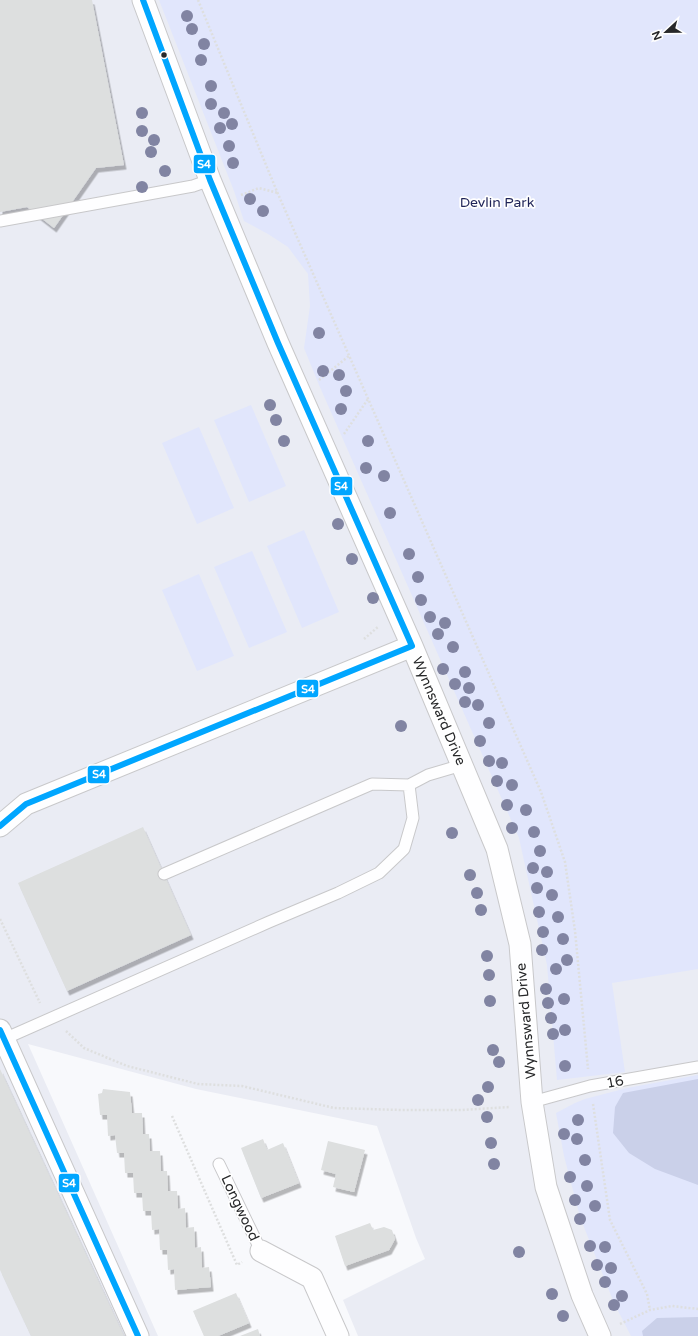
<svg xmlns="http://www.w3.org/2000/svg" width="698" height="1336" font-family="'Varela Round',sans-serif">
  <style>
    .built { fill: #eaecf4 }
    .green { fill: #e1e6fc }
    .forest { fill: #cad0e9 }
    .building { fill: #dddfdf; filter: url(#shadow) }
    .lines { fill: none; stroke-linecap: round; stroke-linejoin: round }
    .service-casing { stroke: #c8c8ca; stroke-width: 13 }
    .minor-casing { stroke: #c8c8ca; stroke-width: 23 }
    .path { stroke: #dedfdf; stroke-width: 2.5; stroke-dasharray: 2 2; stroke-linecap: butt }
    .service { stroke: #fefeff; stroke-width: 11 }
    .minor { stroke: #fefeff; stroke-width: 21 }
    .bus-1-casing { stroke: #fff; stroke-width: 9 }
    .bus-1 { stroke: #00a6ff; stroke-width: 6 }
    .tree { fill: #8184a2 }
    .bus-dot { fill: #27282a; stroke: #fff; stroke-width: 1.5 }
    .labels { text-anchor: middle; dominant-baseline: central; stroke-width: 3.5; stroke-linejoin: round; paint-order: stroke }
    .park-label { font-size: 14px; fill: #1f2458; stroke: #fff }
    .street-label { font-size: 14px; fill: #27282a; stroke: #fff }
    .line-badge { stroke: #fff; stroke-width: 1.5 }
    .badge-label { font-size: 11px; text-anchor: middle; font-weight: bold; fill: #fff }
  </style>
  <defs>
    <filter id="shadow"><feDropShadow dx="2.5" dy="4.5" stdDeviation="0" flood-color="#0004"/></filter>
  </defs>
  <rect width="100%" height="100%" fill="#f8f9fc"/>
  <path class="built" d="M0,0H698V1336H358L343,1300L425,1259L416,1238L377,1126L196,1089L28,1044L158,1336H0Z"/>
  <path class="green" d="M159,0H698V969L612,983L625,1072L557,1080L547,965L519,838L319,385L304,348L310,306L308,274L288,247L268,234L244,221L234,191Z
    M251,405L286,486L249,502L214,420Z
    M199,427L234,508L197,524L162,443Z
    M304,530L339,612L302,628L267,546Z
    M252,551L287,632L249,648L214,567Z
    M199,574L234,656L197,671L162,590Z
    M698,1075V1336H631L614,1303L580,1217L564,1156L556,1113L575,1103L585,1099L627,1088Z"/>
  <path class="forest" d="M698,1079V1185L655,1169L629,1153L613,1133L615,1107L623,1093Z
    M698,1317V1336H643L642,1331L657,1318Z"/>
  <path class="building" d="M0,0H92L124,165L96,168L54,228L27,207L0,212Z
    M143,827L191,935L67,991L18,883Z
    M0,1069L124,1336H31L0,1270Z
    M103,1089L130,1092L132,1113H142L143,1134H149L150,1151H160L161,1171H167L168,1191H177L178,1209L185,1208L186,1228L194,1227L195,1248L201,1247L202,1268L209,1267L211,1287L175,1290L174,1269L168,1270L167,1250H160L159,1229L152,1230L151,1211H143L142,1193H134L133,1173H125L124,1153H117L115,1135L108,1136L107,1115H100L98,1094L102,1093Z
    M263,1139L267,1150L283,1143L299,1183L261,1198L241,1148Z
    M328,1141L365,1150L354,1192L333,1187L336,1174L321,1170Z
    M370,1223L373,1230L384,1227L392,1230L395,1239L389,1250L345,1266L335,1236Z
    M236,1293L249,1323L218,1336H204L193,1311Z
    M258,1329L260,1336H240Z"/>
  <g class="lines">
    <defs>
      <path id="service" d="M0,221L193,186L210,180
        M164,874L372,784L409,785L428,775L462,765
        M4,1039L269,922L338,893L379,873L404,849L413,818L409,785
        M532,1102L590,1086L698,1067
        M219,1164L261,1251"/>
      <path id="minor" d="M143,0L210,180L278,343L412,646L497,849L520,944L532,1102L546,1187L582,1295L600,1336
        M0,826L26,804L412,646
        M0,1030L138,1336
        M261,1251L312,1278L338,1336"/>
    </defs>
    <use href="#service" class="service-casing"/>
    <use href="#minor" class="minor-casing"/>
    <path class="path" d="M198,0L278,194L541,792L565,862L575,931L588,1069
      M241,195L259,188L278,193
      M319,380L350,355
      M344,434L368,399
      M364,639L379,626
      M0,919L40,1003
      M66,1031L84,1048L127,1066L198,1084L242,1086L334,1108L401,1110H461L510,1107
      M593,1104L610,1220L647,1294L650,1310
      M172,1116L237,1265L242,1262
      M620,1324L650,1310L672,1306L698,1309"/>
    <use href="#service" class="service"/>
    <use href="#minor" class="minor"/>
    <defs>
      <path id="bus-1" d="M143,0L210,180L278,343L412,646
        M0,826L26,804L412,646
        M0,1030L138,1336"/>
    </defs>
    <use href="#bus-1" class="bus-1-casing"/>
    <use href="#bus-1" class="bus-1"/>
  </g>
  <g class="tree">
    <circle cx="187" cy="16" r="6"/>
    <circle cx="192" cy="29" r="6"/>
    <circle cx="204" cy="44" r="6"/>
    <circle cx="201" cy="60" r="6"/>
    <circle cx="211" cy="86" r="6"/>
    <circle cx="211" cy="104" r="6"/>
    <circle cx="142" cy="113" r="6"/>
    <circle cx="224" cy="113" r="6"/>
    <circle cx="232" cy="124" r="6"/>
    <circle cx="220" cy="128" r="6"/>
    <circle cx="142" cy="131" r="6"/>
    <circle cx="154" cy="140" r="6"/>
    <circle cx="229" cy="146" r="6"/>
    <circle cx="151" cy="152" r="6"/>
    <circle cx="233" cy="163" r="6"/>
    <circle cx="165" cy="171" r="6"/>
    <circle cx="142" cy="187" r="6"/>
    <circle cx="250" cy="199" r="6"/>
    <circle cx="263" cy="211" r="6"/>
    <circle cx="319" cy="333" r="6"/>
    <circle cx="323" cy="371" r="6"/>
    <circle cx="339" cy="375" r="6"/>
    <circle cx="346" cy="391" r="6"/>
    <circle cx="270" cy="405" r="6"/>
    <circle cx="341" cy="409" r="6"/>
    <circle cx="276" cy="420" r="6"/>
    <circle cx="284" cy="441" r="6"/>
    <circle cx="368" cy="441" r="6"/>
    <circle cx="366" cy="468" r="6"/>
    <circle cx="384" cy="476" r="6"/>
    <circle cx="390" cy="513" r="6"/>
    <circle cx="338" cy="524" r="6"/>
    <circle cx="409" cy="554" r="6"/>
    <circle cx="352" cy="559" r="6"/>
    <circle cx="418" cy="577" r="6"/>
    <circle cx="373" cy="598" r="6"/>
    <circle cx="421" cy="600" r="6"/>
    <circle cx="430" cy="617" r="6"/>
    <circle cx="445" cy="623" r="6"/>
    <circle cx="438" cy="634" r="6"/>
    <circle cx="453" cy="647" r="6"/>
    <circle cx="443" cy="669" r="6"/>
    <circle cx="465" cy="672" r="6"/>
    <circle cx="455" cy="684" r="6"/>
    <circle cx="469" cy="688" r="6"/>
    <circle cx="465" cy="702" r="6"/>
    <circle cx="478" cy="705" r="6"/>
    <circle cx="489" cy="723" r="6"/>
    <circle cx="401" cy="726" r="6"/>
    <circle cx="480" cy="741" r="6"/>
    <circle cx="489" cy="761" r="6"/>
    <circle cx="502" cy="763" r="6"/>
    <circle cx="497" cy="781" r="6"/>
    <circle cx="512" cy="785" r="6"/>
    <circle cx="507" cy="805" r="6"/>
    <circle cx="526" cy="810" r="6"/>
    <circle cx="512" cy="828" r="6"/>
    <circle cx="534" cy="832" r="6"/>
    <circle cx="452" cy="833" r="6"/>
    <circle cx="540" cy="851" r="6"/>
    <circle cx="533" cy="868" r="6"/>
    <circle cx="547" cy="872" r="6"/>
    <circle cx="470" cy="875" r="6"/>
    <circle cx="537" cy="888" r="6"/>
    <circle cx="477" cy="893" r="6"/>
    <circle cx="552" cy="895" r="6"/>
    <circle cx="481" cy="910" r="6"/>
    <circle cx="539" cy="912" r="6"/>
    <circle cx="558" cy="917" r="6"/>
    <circle cx="543" cy="932" r="6"/>
    <circle cx="563" cy="939" r="6"/>
    <circle cx="542" cy="950" r="6"/>
    <circle cx="487" cy="956" r="6"/>
    <circle cx="567" cy="960" r="6"/>
    <circle cx="556" cy="969" r="6"/>
    <circle cx="489" cy="975" r="6"/>
    <circle cx="546" cy="989" r="6"/>
    <circle cx="564" cy="999" r="6"/>
    <circle cx="490" cy="1001" r="6"/>
    <circle cx="548" cy="1003" r="6"/>
    <circle cx="551" cy="1018" r="6"/>
    <circle cx="565" cy="1030" r="6"/>
    <circle cx="553" cy="1034" r="6"/>
    <circle cx="493" cy="1050" r="6"/>
    <circle cx="499" cy="1062" r="6"/>
    <circle cx="565" cy="1066" r="6"/>
    <circle cx="488" cy="1087" r="6"/>
    <circle cx="478" cy="1100" r="6"/>
    <circle cx="487" cy="1117" r="6"/>
    <circle cx="578" cy="1120" r="6"/>
    <circle cx="564" cy="1134" r="6"/>
    <circle cx="577" cy="1139" r="6"/>
    <circle cx="491" cy="1143" r="6"/>
    <circle cx="585" cy="1160" r="6"/>
    <circle cx="494" cy="1164" r="6"/>
    <circle cx="570" cy="1177" r="6"/>
    <circle cx="587" cy="1186" r="6"/>
    <circle cx="575" cy="1200" r="6"/>
    <circle cx="595" cy="1206" r="6"/>
    <circle cx="580" cy="1219" r="6"/>
    <circle cx="590" cy="1246" r="6"/>
    <circle cx="605" cy="1247" r="6"/>
    <circle cx="519" cy="1252" r="6"/>
    <circle cx="597" cy="1265" r="6"/>
    <circle cx="611" cy="1268" r="6"/>
    <circle cx="605" cy="1282" r="6"/>
    <circle cx="552" cy="1294" r="6"/>
    <circle cx="622" cy="1296" r="6"/>
    <circle cx="614" cy="1305" r="6"/>
    <circle cx="563" cy="1316" r="6"/>
  </g>
  <circle class="bus-dot" cx="164" cy="55" r="3.5"/>
  <g class="labels">
    <g class="park-label">
      <text x="497" y="202">Devlin Park</text>
    </g>
    <g class="street-label">
      <text transform="translate(439 711) rotate(67)">Wynnsward Drive</text>
      <text transform="translate(526 1021) rotate(-95)">Wynnsward Drive</text>
      <text transform="translate(615 1082) rotate(-11)">16</text>
      <text transform="translate(240 1208) rotate(65)">Longwood</text>
    </g>
  </g>
  <g class="line-badge">
    <rect x="193" y="154" width="23" height="20" rx="4" fill="#00a6ff"/>
    <rect x="330" y="476" width="23" height="20" rx="4" fill="#00a6ff"/>
    <rect x="296" y="679" width="23" height="19" rx="4" fill="#00a6ff"/>
    <rect x="87" y="765" width="23" height="19" rx="4" fill="#00a6ff"/>
    <rect x="58" y="1173" width="22" height="20" rx="4" fill="#00a6ff"/>
  </g>
  <g class="badge-label">
    <text x="204" y="168">S4</text>
    <text x="341" y="490">S4</text>
    <text x="308" y="693">S4</text>
    <text x="99" y="778">S4</text>
    <text x="69" y="1187">S4</text>
  </g>
  <g transform="translate(666 32) rotate(248)" stroke="#ffffff" stroke-width="3" paint-order="stroke">
  <path d="M0-3L7 15L0 10L-7 15Z" fill="#27282a"/>
  <text y="-6" font-size="11" font-weight="bold" text-anchor="middle" fill="#27282a">N</text>
  </g>
</svg>
